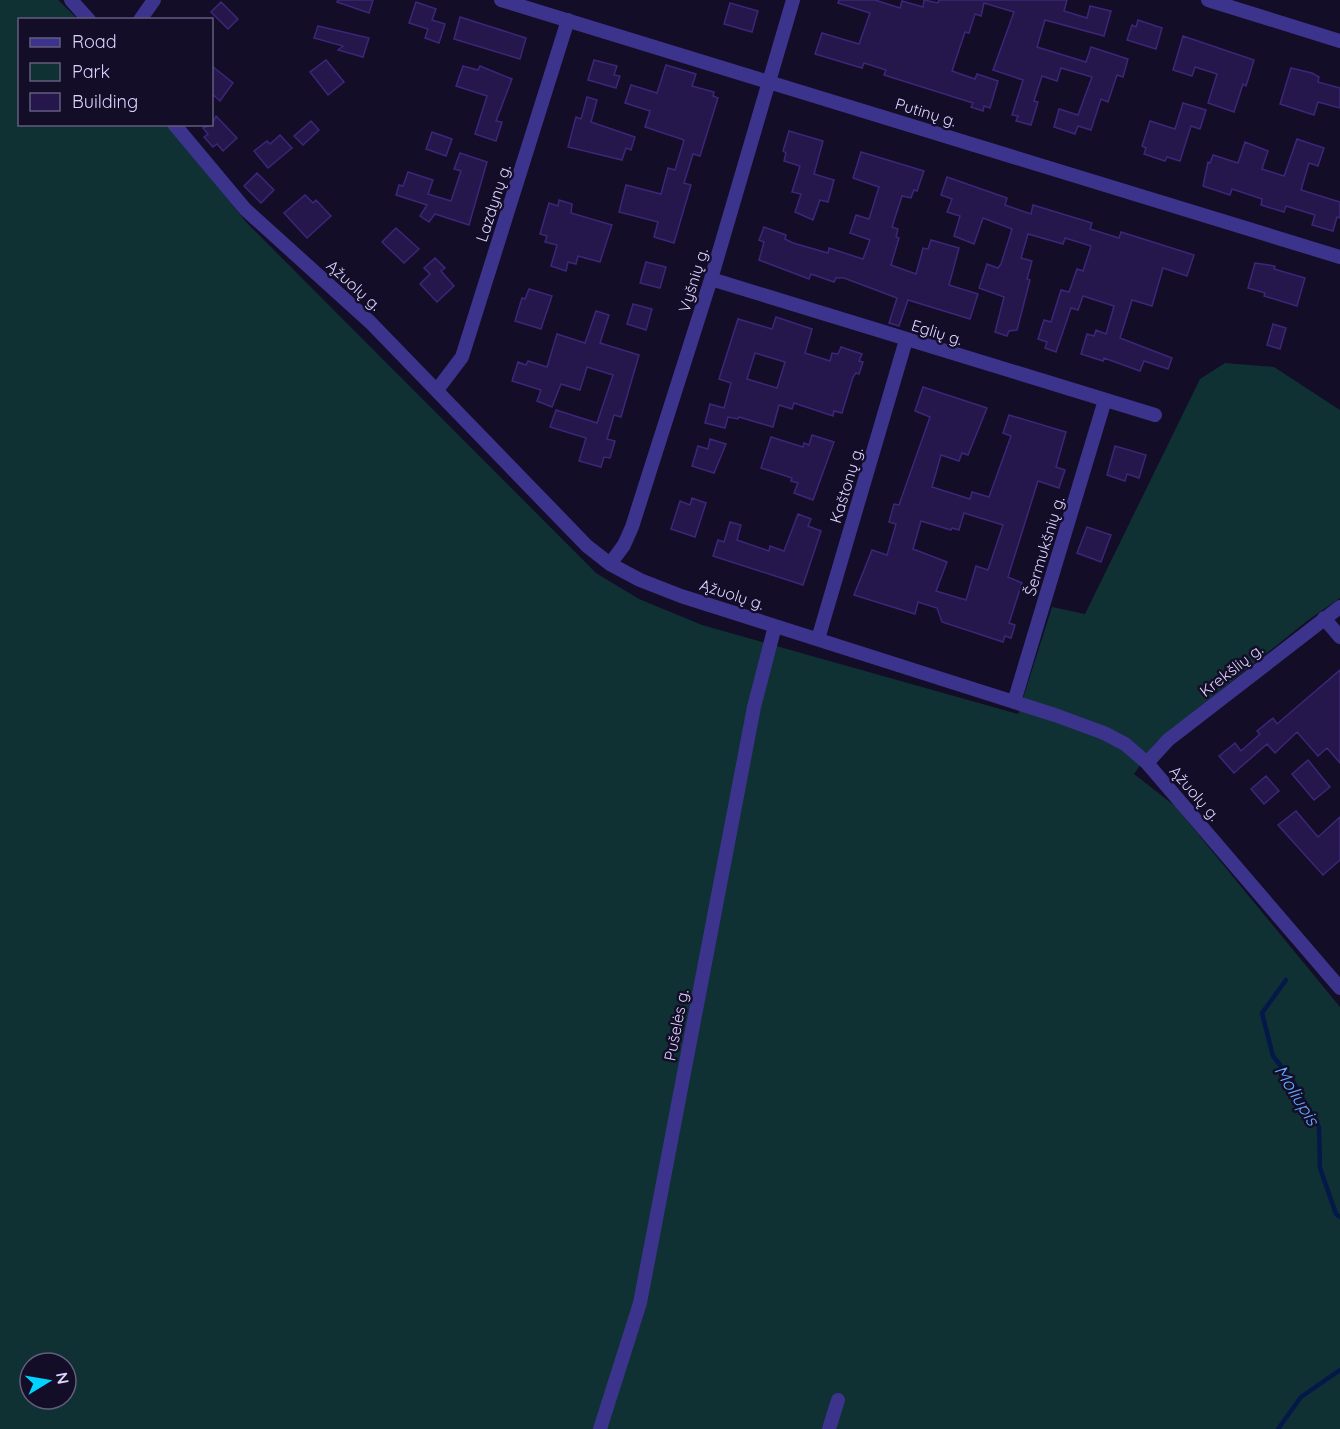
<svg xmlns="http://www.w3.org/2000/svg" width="1340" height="1429" font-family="Quicksand,sans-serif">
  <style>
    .green { fill: #0f3133; fill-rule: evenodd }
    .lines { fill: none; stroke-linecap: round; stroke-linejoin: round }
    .stream { stroke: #041949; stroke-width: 4.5 }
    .building { fill: #25174b; stroke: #3d2679; stroke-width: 1.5; fill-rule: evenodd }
    .minor { stroke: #3c338c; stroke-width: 14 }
    .labels { text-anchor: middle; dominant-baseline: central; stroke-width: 5; stroke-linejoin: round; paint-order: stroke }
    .street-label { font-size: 16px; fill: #dcd4ff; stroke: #130d28 }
    .water-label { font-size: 18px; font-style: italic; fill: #62abff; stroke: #130d28 }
  </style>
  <rect width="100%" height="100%" fill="#130d28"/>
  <path class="green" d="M0,0H58L78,19L20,20V124L167,125L247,223L596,573L639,599L702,625L1018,714L1052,607L1085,614L1200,379L1225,363L1274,367L1340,410V598L1307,621L1156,742L1134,774L1175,806L1340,1007V1429H0ZM30,1363H66V1399H30Z"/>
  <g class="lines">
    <path class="stream" d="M1286,980L1262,1013L1273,1056L1293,1081L1319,1127L1320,1168L1336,1214L1340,1217
      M1278,1429L1301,1397L1340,1370"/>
  </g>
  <path class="building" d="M338,0H373L369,13L337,2Z
    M839,0H875L900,8L902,1L923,7L924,0L938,3L939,0H1067L1064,11L1087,18L1090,6L1111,11L1104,36L1045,20L1037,47L1086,62L1091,47L1128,59L1123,77L1117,75L1108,102L1101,99L1091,130L1078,126L1075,134L1054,127L1059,109L1078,115L1092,77L1061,68L1057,81L1042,76L1034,101L1038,102L1031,125L1016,121L1018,116L1012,115L1023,80L993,70L1014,12L984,3L981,16L975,14L969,33L965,32L952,71L975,79L977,74L998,81L990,108L984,106L983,111L971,107L973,103L884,75L886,70L864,63L862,68L815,54L822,33L859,44L870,13L838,3Z
    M221,2L238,19L228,29L211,12Z
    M416,2L436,9L432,20L445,24L439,43L425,38L428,29L409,23Z
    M730,3L758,11L752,32L724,24Z
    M460,17L526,38L520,59L454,39Z
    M1138,20L1162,28L1156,49L1127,40L1132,25L1136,27Z
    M318,26L369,38L363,57L338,50L343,46L314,38Z
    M1183,36L1254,60L1246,86L1243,84L1234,112L1208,103L1217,74L1195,67L1192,76L1173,70Z
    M326,60L344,82L328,95L310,72Z
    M594,60L617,66L614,75L620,76L616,88L588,80Z
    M666,65L696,74L692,86L714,92L713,96L718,98L700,156L693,154L684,183L691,185L674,243L654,237L658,222L619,212L626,185L661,194L668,168L675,170L684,140L645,127L650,111L625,103L631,85L657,93Z
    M212,66L233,83L220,101L212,94Z
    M463,66L478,70L480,66L512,79L496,121L502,122L496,141L475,134L487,96L456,86Z
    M1291,68L1312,73L1319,77L1318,82L1340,88V108L1318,102L1314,115L1280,104Z
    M587,97L597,100L591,122L635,137L631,150L626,148L622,160L568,147L576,117L581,119Z
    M1183,103L1206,110L1200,129L1191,126L1180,161L1167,157L1165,161L1144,154L1146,148L1142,146L1150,121L1175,129Z
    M216,116L237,138L223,151L217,144L213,147L204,137L208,134L203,128L212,124Z
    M311,121L319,130L303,145L294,136Z
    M789,131L823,141L814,174L834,180L828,202L820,200L813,220L795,212L801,194L792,192L800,166L784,161L786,153L783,151Z
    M432,132L452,139L446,156L426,149Z
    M280,135L292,148L268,168L254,151L267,141L270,144Z
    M1297,139L1324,148L1318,166L1309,163L1301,190L1340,202V218L1337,217L1333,231L1312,225L1315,215L1286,206L1284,212L1261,205L1262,199L1232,189L1230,195L1203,186L1208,162L1210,163L1213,155L1238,163L1245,142L1268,151L1262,169L1284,176Z
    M861,152L924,171L917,191L914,190L911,198L902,196L892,227L898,229L896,237L899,238L891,265L916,274L923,248L928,249L931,240L959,248L949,285L978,294L970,319L908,300L899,326L889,323L897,298L844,278H836L834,282L811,274L809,279L759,260L764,242L759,240L764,227L786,235L785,239L793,243L828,253L829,248L863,259L870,240L850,233L856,215L869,219L879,187L853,178Z
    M460,153L487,162L469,225L435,214L429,222L420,216L427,205L396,195L399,185L403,186L408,172L433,180L428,194L451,201L461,171L454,169Z
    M257,173L274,190L261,203L244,186Z
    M947,177L1007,198L1005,205L1031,214L1033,205L1092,223L1090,229L1119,238L1121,232L1194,255L1187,276L1163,268L1152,306L1132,300L1120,338L1172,358L1168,369L1144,361L1140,371L1104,358L1103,361L1081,354L1087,334L1094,336L1096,330L1106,334L1114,306L1083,296L1078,310L1071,308L1056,352L1045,348L1047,342L1038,339L1044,320L1051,322L1061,290L1069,292L1077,269L1083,271L1091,246L1065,238L1063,244L1028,234L1021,258L1032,261L1027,279L1030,280L1017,330L1009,331L1007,336L995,332L1004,297L979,288L987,264L998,268L1001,264L1012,229L983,218L974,244L954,236L960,216L947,212L952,199L941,195Z
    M305,195L313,203L316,200L331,216L307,238L284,213Z
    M559,200L572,204L571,213L612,225L600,262L578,256L576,264L568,262L566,271L551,266L557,245L545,242L547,236L540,234L549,203L558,206Z
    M396,228L419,249L404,263L382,242Z
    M435,258L445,268L441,271L454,286L437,302L420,284L430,274L424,268Z
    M646,262L666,267L660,288L640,283Z
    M1255,263L1275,266L1274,269L1305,278L1297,306L1264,296L1265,293L1248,288Z
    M529,289L552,296L541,329L515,321L522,298L525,299Z
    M633,304L652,309L646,330L627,324Z
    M596,311L609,315L600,343L639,355L621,417L614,415L607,439L615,441L610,458L604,457L601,467L579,461L586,438L550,427L556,410L597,423L613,375L587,367L580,390L561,384L552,407L537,401L541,390L512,381L518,362L526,365L528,361L547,367L557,334L585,343Z
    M776,317L812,329L805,353L830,361L832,353L838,354L841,347L862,354L859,361L863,362L859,374L856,373L853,377L842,413L834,411L833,416L794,403L792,409L779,405L773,427L739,417L738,419L728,417L725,428L705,423L710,404L724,408L731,383L719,379L738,319L772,329ZM755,353L785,362L777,388L747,379Z
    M1273,324L1286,328L1280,349L1267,345Z
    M923,387L987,408L968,455L962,453L959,461L941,455L932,487L970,499L972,492L989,497L1011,436L1003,433L1009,415L1066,432L1056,467L1065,470L1059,488L1038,481L1008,577L1022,583L1009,623L1015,625L1011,638L1005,636L1003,642L942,622L937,608L918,602L915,614L854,595L872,550L887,555L896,524L889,522L894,504L899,505L930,417L915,411ZM964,513L1003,525L988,570L976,566L966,600L936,591L947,562L913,549L921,521L951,530L952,528L959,530Z
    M812,435L834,442L813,500L794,493L798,483L791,481L792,478L761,468L771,437L803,447L804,443L809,445Z
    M710,439L726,444L714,473L692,466L698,446L708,449Z
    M1115,446L1146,455L1139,478L1127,474L1125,481L1107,475Z
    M692,498L706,503L695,537L671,529L680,501L690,505Z
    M798,514L811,519L808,526L821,531L803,585L713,556L718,540L724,542L730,522L741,525L737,540L769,551L770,546L784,551Z
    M1087,527L1111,535L1101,562L1077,553Z
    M1340,670V763L1327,748L1318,756L1297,732L1275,753L1267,744L1234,773L1219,756L1235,743L1241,751L1260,734L1257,731L1273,718L1277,724Z
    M1308,760L1330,787L1314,800L1292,774Z
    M1266,776L1279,791L1264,804L1251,789Z
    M1296,811L1318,837L1340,817V860L1323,875L1278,825Z"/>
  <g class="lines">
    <path class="minor" d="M71,0L89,20
      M501,0L1340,257
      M1208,0L1340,41
      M140,20L154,0
      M174,124L245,209L370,322L587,546L610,564L640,580L681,596L1055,715L1104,733L1125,744L1147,763L1340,988
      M711,279L1155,415
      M437,390L462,357L568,20
      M610,564L624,545L632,527L711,279L793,0
      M1324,618L1340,637
      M818,639L906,340
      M1014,702L1105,400
      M1147,763L1168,740L1340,607
      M600,1429L640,1303L754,707L775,626
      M829,1429L838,1400"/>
  </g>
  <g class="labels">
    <g class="street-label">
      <text transform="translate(926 112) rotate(17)">Putinų g.</text>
      <text transform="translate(493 203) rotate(-72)">Lazdynų g.</text>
      <text transform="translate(693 280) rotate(-73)">Vyšnių g.</text>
      <text transform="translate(354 285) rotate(42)">Ąžuolų g.</text>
      <text transform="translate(937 332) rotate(17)">Eglių g.</text>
      <text transform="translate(846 485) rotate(-73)">Kaštonų g.</text>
      <text transform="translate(1044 546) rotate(-73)">Šermukšnių g.</text>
      <text transform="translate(732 594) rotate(18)">Ąžuolų g.</text>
      <text transform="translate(1231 670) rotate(-38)">Krekšlių g.</text>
      <text transform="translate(1195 793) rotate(49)">Ąžuolų g.</text>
      <text transform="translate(676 1025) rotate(-79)">Pušelės g.</text>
    </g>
    <g class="water-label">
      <text transform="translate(1297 1095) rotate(58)">Moliupis</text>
    </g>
  </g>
  <rect x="18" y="18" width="195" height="108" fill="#130d28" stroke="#635d7e" stroke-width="1.5"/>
  <rect x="30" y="38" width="30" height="9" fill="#3c338c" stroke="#635d7e" stroke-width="1.5"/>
  <text x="72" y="48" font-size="18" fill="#dcd4ff">Road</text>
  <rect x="30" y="63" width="30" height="18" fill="#0f3133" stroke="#635d7e" stroke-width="1.5"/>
  <text x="72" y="78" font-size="18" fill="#dcd4ff">Park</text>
  <rect x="30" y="93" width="30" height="18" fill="#25174b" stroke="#635d7e" stroke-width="1.5"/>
  <text x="72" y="108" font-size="18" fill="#dcd4ff">Building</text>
  <g transform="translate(48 1381) rotate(79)"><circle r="28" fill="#130d28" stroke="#635d7e" stroke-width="1.5"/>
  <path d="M0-4.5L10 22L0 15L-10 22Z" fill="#00d3ff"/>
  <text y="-9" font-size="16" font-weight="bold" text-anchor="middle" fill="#dcd4ff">N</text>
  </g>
</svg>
